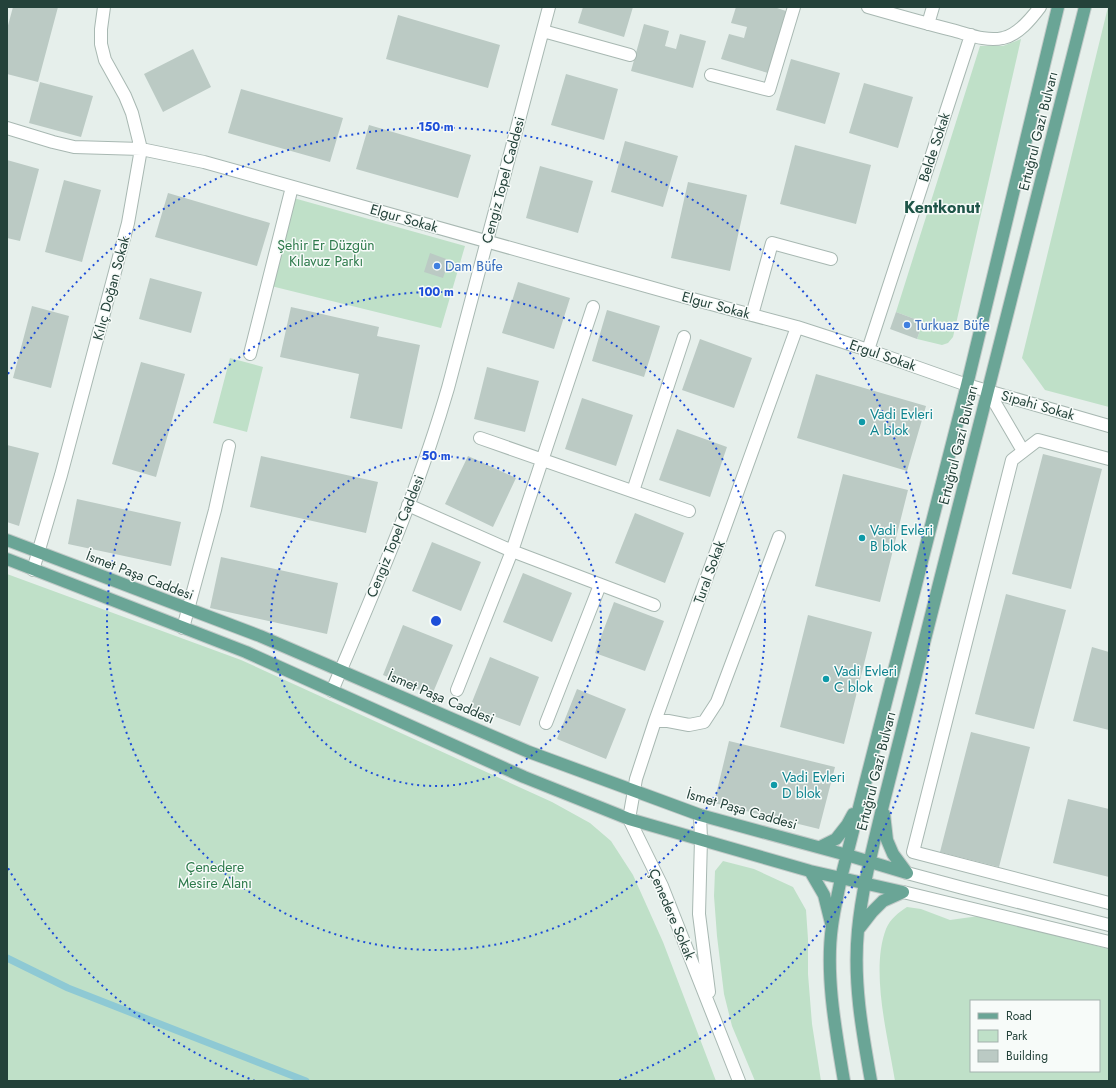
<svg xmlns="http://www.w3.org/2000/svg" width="1116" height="1088" font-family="Jost,sans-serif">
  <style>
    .green { fill: #bfe0c8; fill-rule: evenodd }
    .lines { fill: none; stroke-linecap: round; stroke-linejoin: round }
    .stream { stroke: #8ec9d4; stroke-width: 7 }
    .building { fill: #bbcac4 }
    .minor-casing { stroke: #a8b8b2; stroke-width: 14 }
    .major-casing { stroke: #c2cac8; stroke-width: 14 }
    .minor { stroke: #fff; stroke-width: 12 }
    .major { stroke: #6aa596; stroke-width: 12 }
    .ring { fill: none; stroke: #1d4ed8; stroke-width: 2; stroke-dasharray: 2 4 }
    .shop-dot { fill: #3f7fe0; stroke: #f7fbf9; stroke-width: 1.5 }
    .culture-dot { fill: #0f9aa8; stroke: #f7fbf9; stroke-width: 1.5 }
    .labels { text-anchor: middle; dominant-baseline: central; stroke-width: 3; stroke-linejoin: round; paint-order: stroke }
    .street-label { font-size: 14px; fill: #24423a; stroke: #f7fbf9 }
    .park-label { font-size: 14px; fill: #2d7a4b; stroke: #f7fbf9 }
    .shop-label { font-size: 14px; fill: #366cbe; stroke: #f7fbf9; text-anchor: start }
    .culture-label { font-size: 14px; fill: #0d838f; stroke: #f7fbf9; text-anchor: start }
    .quarter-label { font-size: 16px; font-weight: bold; fill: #1f5548; stroke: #f7fbf9 }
    .centre { fill: #1d4ed8; stroke: #f7fbf9; stroke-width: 2 }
    .ring-label { font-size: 12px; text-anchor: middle; font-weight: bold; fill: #1d4ed8; stroke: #f7fbf9; stroke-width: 3; stroke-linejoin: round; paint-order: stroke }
  </style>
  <rect width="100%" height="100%" fill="#e6efeb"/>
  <path class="green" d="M1108,7H1109V407L1045,390L1022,358Z
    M1021,39L953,337L948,343L942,345L917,339L923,322L896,312L980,46H1003Z
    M290,197L465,246L441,328L267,285Z
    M230,358L263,367L247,432L213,423Z
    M7,574L241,660L552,802L590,823L611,841L633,875L663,942L716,1081H7Z
    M723,861L754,869L793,887L806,910L808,939V974L812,1024L821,1081H755L732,1026L724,994L717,936L714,896L715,871Z
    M907,907L921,909L950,920L979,916L1109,949V1081H895C888,1037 870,971 886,929C890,919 899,912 907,907ZM971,1001H1099V1071H971Z"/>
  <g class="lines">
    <path class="stream" d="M7,958L68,988L306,1081"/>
  </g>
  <path class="building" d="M13,7H58L38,82L7,74V29Z
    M583,7H633L624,37L578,23Z
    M736,7H774L786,11L768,73L721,59L729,34L744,38L747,27L731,23Z
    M398,15L500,45L488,88L386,59Z
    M644,24L669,31L665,46L676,49L680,34L706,41L693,88L631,71Z
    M193,49L211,87L163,112L144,74Z
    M791,59L840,73L825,124L776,110Z
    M566,74L618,89L604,140L551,125Z
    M40,82L93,96L81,137L29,123Z
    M864,83L913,97L898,148L849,133Z
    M241,89L343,118L330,162L228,133Z
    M369,125L471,155L458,198L356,169Z
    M625,141L678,156L663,207L611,192Z
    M795,145L871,165L856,224L780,204Z
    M7,160L39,169L20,241L7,238Z
    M540,166L593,181L578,233L526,218Z
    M64,180L101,190L82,262L45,252Z
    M688,182L747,195L730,271L671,258Z
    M168,193L270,223L257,266L155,237Z
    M430,253L449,260L443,278L424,272Z
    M150,278L202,292L191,333L139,319Z
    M518,282L570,298L554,349L502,333Z
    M32,306L69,316L51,388L13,378Z
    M291,307L379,327L377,336L420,345L402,429L350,418L359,374L280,357Z
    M607,310L660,326L644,377L592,361Z
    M896,312L923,322L917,339L890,329Z
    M700,339L752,358L734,408L682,390Z
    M141,362L185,374L156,477L112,464Z
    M487,367L539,381L525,432L474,419Z
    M816,374L926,406L907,471L797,438Z
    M582,398L633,415L616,466L565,449Z
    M677,429L727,447L710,497L659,480Z
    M7,445L39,453L19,526L7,522Z
    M1043,454L1102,469L1071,589L1012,574Z
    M261,456L378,482L366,533L250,507Z
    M468,456L516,478L493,527L445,504Z
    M843,474L908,490L880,602L815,586Z
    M77,499L181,522L171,566L68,544Z
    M635,513L684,533L665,583L615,563Z
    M432,542L481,562L461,611L412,591Z
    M221,557L338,583L327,634L210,608Z
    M523,573L572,593L552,642L503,622Z
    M1006,594L1066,610L1034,729L975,714Z
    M614,602L664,621L645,671L595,653Z
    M808,615L872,632L844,744L780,727Z
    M403,625L453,645L432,695L383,675Z
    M1092,647L1109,652V730L1073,721Z
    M490,657L539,677L520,726L470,707Z
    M577,689L626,709L606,759L557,739Z
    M971,732L1030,747L999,867L940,852Z
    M729,741L835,767L819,829L714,803Z
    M1068,799L1109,809V877L1053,863Z"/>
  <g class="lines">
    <defs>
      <path id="minor" d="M868,7C896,15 924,23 952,30C968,34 986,42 1003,38C1018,35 1031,19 1040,7
        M928,24L933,7
        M543,31L630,55
        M711,75L769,90L794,7
        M7,128L53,142L74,147L141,149L204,162L685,297L797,327L868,350L967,385L1109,426
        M593,307L512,551L654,605
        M752,315L772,243L831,259
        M868,350L971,35
        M250,354L292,187
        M988,391L1023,451
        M480,438L689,511
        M1109,459L1038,440L1012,460L913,852L1109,903
        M633,491L684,337
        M408,505L512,551L457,690
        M33,570L61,475L128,223L141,149L132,113L125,96L105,60L101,44V29L104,7
        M183,628L215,510L229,446
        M332,691C374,591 418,492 448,388L549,7
        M655,721H668L689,725L704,722L717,702L779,537
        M546,723L600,585
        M700,815L701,839L699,914L709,992
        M907,873L963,888L1109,925
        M903,892L1109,942
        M739,1081L662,886L629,819L636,779L655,721L797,327"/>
      <path id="major" d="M7,540L260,636L529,752L700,815L847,855L907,873
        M7,559L246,652L524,777L629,819L810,871L903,892
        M884,814L887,840L893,854L907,873
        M820,847L836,839L847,825L853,814
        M810,871L824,895L831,923
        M858,930L872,912L883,901L903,892
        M844,1081C836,1033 825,975 832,926C834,910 838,894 841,878L967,385L1058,7
        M871,1081C862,1031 853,981 858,930C862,888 873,847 883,805L1085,7"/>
    </defs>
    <use href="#minor" class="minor-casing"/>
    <use href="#major" class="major-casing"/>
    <use href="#minor" class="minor"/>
    <use href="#major" class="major"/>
  </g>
  <g class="ring">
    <circle cx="436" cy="621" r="165"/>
    <circle cx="436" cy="621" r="329"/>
    <path d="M255 1081A494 494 0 0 1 8 868M8 374A494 494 0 1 1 617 1081"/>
  </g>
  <g class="shop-dot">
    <circle cx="437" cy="266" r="4"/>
    <circle cx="907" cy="325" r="4"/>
  </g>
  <g class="culture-dot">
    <circle cx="862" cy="422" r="4"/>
    <circle cx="862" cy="538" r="4"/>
    <circle cx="826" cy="679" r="4"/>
    <circle cx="774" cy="785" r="4"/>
  </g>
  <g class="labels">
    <g class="street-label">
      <text transform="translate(1038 131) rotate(-76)">Ertuğrul Gazi Bulvarı</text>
      <text transform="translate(934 147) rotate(-72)">Belde Sokak</text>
      <text transform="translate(503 180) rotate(-75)">Cengiz Topel Caddesi</text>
      <text transform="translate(404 218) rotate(16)">Elgur Sokak</text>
      <text transform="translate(111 288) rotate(-75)">Kılıç Doğan Sokak</text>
      <text transform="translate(716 305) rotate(15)">Elgur Sokak</text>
      <text transform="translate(883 355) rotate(19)">Ergul Sokak</text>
      <text transform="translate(1038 405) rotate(16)">Sipahi Sokak</text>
      <text transform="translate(958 445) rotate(-76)">Ertuğrul Gazi Bulvarı</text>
      <text transform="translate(395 536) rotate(-68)">Cengiz Topel Caddesi</text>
      <text transform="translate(709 572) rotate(-70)">Tural Sokak</text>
      <text transform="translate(140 575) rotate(21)">İsmet Paşa Caddesi</text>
      <text transform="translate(441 697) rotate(23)">İsmet Paşa Caddesi</text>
      <text transform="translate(876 771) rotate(-76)">Ertuğrul Gazi Bulvarı</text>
      <text transform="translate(742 809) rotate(16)">İsmet Paşa Caddesi</text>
      <text transform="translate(672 914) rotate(67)">Çenedere Sokak</text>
    </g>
    <g class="park-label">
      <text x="326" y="245">Şehir Er Düzgün<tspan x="326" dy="16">Kılavuz Parkı</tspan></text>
      <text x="215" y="867">Çenedere<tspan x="215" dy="16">Mesire Alanı</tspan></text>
    </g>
    <g class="shop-label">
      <text x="445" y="266">Dam Büfe</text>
      <text x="915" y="325">Turkuaz Büfe</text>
    </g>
    <g class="culture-label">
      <text x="870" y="414">Vadi Evleri<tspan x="870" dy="16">A blok</tspan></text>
      <text x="870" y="530">Vadi Evleri<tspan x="870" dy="16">B blok</tspan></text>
      <text x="834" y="671">Vadi Evleri<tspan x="834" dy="16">C blok</tspan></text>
      <text x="782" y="777">Vadi Evleri<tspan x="782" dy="16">D blok</tspan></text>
    </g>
    <g class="quarter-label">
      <text x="942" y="207">Kentkonut</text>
    </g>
  </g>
  <circle cx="436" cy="621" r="6" class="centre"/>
  <g class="ring-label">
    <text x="436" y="131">150 m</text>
    <text x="436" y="296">100 m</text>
    <text x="436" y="460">50 m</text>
  </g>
  <rect width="1116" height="1088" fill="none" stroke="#24423a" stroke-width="16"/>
  <rect x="970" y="1000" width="130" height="72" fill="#f7fbf9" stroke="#a3b1ad"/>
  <rect x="978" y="1013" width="20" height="6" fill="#6aa596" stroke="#a3b1ad"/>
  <text x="1006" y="1020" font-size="12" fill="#24423a">Road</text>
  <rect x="978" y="1030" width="20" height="12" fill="#bfe0c8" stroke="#a3b1ad"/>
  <text x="1006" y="1040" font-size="12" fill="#24423a">Park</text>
  <rect x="978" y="1050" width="20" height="12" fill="#bbcac4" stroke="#a3b1ad"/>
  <text x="1006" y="1060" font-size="12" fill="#24423a">Building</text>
</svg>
